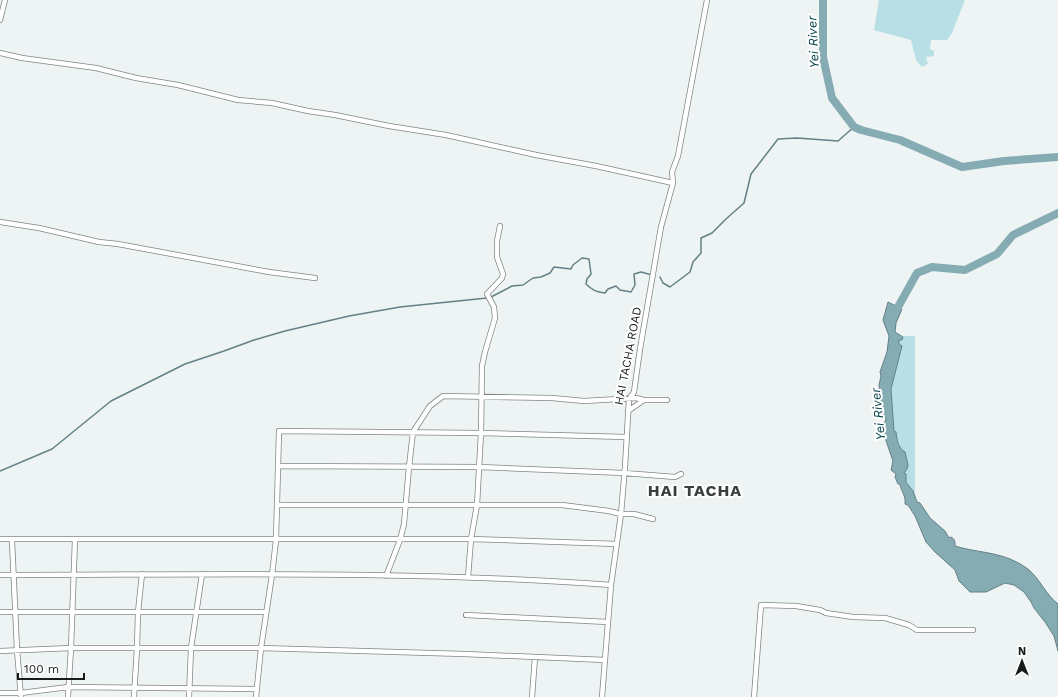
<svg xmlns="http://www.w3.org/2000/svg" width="1058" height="697" font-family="'Work Sans',sans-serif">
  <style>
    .green { fill: #b7dfe5 }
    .water { fill: #84acb2; stroke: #648185 }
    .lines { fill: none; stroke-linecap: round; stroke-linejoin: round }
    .stream { stroke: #648185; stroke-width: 1.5 }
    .river { stroke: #84acb2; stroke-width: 8 }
    .minor-casing { stroke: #808585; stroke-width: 6 }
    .minor { stroke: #fff; stroke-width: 4.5 }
    .labels { text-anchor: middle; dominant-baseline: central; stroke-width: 4; stroke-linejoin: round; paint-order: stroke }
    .street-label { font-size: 12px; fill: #1a1c1c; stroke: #fff }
    .water-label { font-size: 13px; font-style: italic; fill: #05444b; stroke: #fff }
    .district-label { font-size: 16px; font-weight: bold; letter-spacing: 1px; fill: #3a3e3f; stroke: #fff }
  </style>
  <rect width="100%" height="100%" fill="#eef3f4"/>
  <path class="green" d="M879,0H965L952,33L947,40H931L930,49L934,51V56L926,57L928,64L922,67L916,60L911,40L874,30Z
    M903,336H915V497L913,491L906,482L901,450L898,444L896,432L894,431L891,389L902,346L899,344V340H902Z"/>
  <path class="water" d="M888,302L902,309L896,323L895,332L903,337L902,340H899V344L902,346L891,389L894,431L896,432C897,440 898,448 905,452L908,465L907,469L904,473L906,474V482L913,491L917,502L920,503L930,518L945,531L949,538L951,537C955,539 955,542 955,546C982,554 1003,551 1028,569C1040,579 1046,595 1058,604V651L1054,636L1045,622L1034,608L1031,602L1024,592L1014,585L1005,583L986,592H970L959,581L955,570L935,552L926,542L915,516L908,505L905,504C906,495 901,492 900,484H898L895,477L896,474L891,470L893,461L883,432L884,424L886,419L881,413L883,412V407L881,406L879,385L881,376L880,372L887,352L889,336L883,320Z"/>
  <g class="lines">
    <path class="stream" d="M660,277L663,283L670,287L690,272L693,262L701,253V238L712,233L726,219L744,203L751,174L778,139L797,138L838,141L854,127
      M491,297L512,286L523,285L533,278L541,277L550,273L554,267L571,269L573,265L582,258L589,259L591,274L587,279L586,284C592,290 596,292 605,293L608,289L616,286L620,290L631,292L635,285L634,274L641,272L652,275
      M0,471L52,449L111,401L185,364L224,351L254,340L285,331L349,316L400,307L487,298"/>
    <path class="river" d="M823,0V57L832,98L854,127L861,130L900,140L962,167L1004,161L1058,157
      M893,316L917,273L932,267L965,270L997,254L1013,235L1058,213"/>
    <defs>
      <path id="minor" d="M0,20L5,0
        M0,53L22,58L96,68L136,78L178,85L238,100L272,103L308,111L335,115L389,126L446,135L536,155L596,166L673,183
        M0,222L39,228L99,242L118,244L269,272L315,278
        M628,411L644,400H667
        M279,466L479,467L624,473L675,477L681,474
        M277,505H562L609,511L621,514H634L653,519
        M0,539H471L617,544
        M12,540L17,650L21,697
        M0,575C204,575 408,570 611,585
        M386,576L400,540L404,524L409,467L413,432L430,406L443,396L552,398L584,401L636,398L644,400
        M468,577L471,539L477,505L481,433L482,366L485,352L495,318L494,307L487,294L502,278L503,274L497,257V241L500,226
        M0,612H266
        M466,615L608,622
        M0,651L71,648H261L464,654L605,660
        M0,693H21L68,687L257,689
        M68,697L71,648L75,539
        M134,697L137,648L138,612L142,574
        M189,697L191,648L202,574
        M256,697L261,648L272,575L276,540L279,431L481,433L626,437
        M532,697L535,657
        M602,697L611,585L621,514L625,467L629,399L634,392L640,349L661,227L673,183L672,172L678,156L707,0
        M754,697L761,605L796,606L820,610L826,613L853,617L885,618L909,625L917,630H973"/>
    </defs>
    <use href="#minor" class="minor-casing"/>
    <use href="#minor" class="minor"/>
  </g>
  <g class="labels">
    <g class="street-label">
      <text transform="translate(628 356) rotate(-79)">HAI TACHA ROAD</text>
    </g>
    <g class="water-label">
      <text transform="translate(813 42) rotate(-93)">Yei River</text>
      <text transform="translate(878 414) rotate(-96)">Yei River</text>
    </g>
    <g class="district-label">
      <text x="695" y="490">HAI TACHA</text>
    </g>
  </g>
  <g transform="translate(1022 661)" stroke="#ffffff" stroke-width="3" paint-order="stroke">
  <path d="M0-3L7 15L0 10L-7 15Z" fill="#1a1c1c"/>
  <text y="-6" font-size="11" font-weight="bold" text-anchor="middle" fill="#1a1c1c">N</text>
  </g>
  <path d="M18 673v6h66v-6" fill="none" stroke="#1a1c1c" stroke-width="2"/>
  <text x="24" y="673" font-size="12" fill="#1a1c1c" stroke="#ffffff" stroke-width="3" paint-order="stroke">100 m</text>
</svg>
